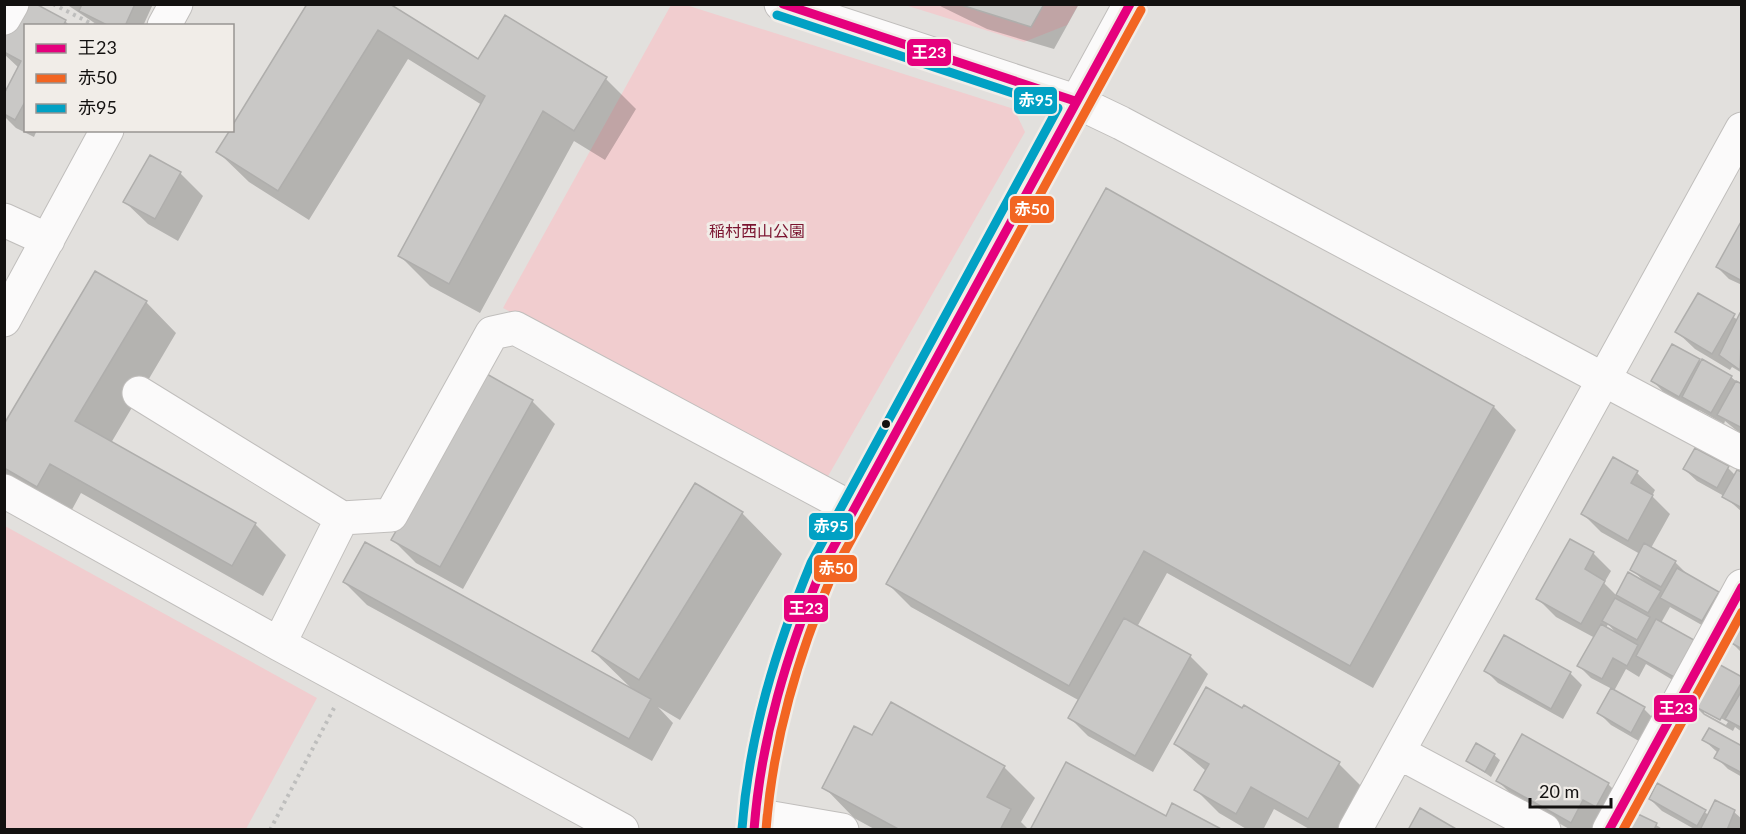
<svg xmlns="http://www.w3.org/2000/svg" width="1746" height="834" font-family="Lato,'Noto Sans JP',sans-serif">
  <style>
    .green { fill: #f1cdcf }
    .shadow { fill: #0003; fill-rule: evenodd }
    .building { fill: #c9c8c6; stroke: #afaeac; stroke-width: 1.5 }
    .lines { fill: none; stroke-linecap: round; stroke-linejoin: round }
    .minor-casing { stroke: #c0bebc; stroke-width: 35 }
    .major-casing { stroke: #c0bebc; stroke-width: 35 }
    .path { stroke: #bebebd; stroke-width: 4; stroke-dasharray: 3 4.5; stroke-linecap: butt }
    .minor { stroke: #fbfafa; stroke-width: 33 }
    .major { stroke: #fbfafa; stroke-width: 33 }
    .bus-1-casing { stroke: #f1ede8; stroke-width: 14 }
    .bus-2-casing { stroke: #f1ede8; stroke-width: 14 }
    .bus-3-casing { stroke: #f1ede8; stroke-width: 14 }
    .bus-1 { stroke: #e5007d; stroke-width: 9 }
    .bus-2 { stroke: #f26522; stroke-width: 9 }
    .bus-3 { stroke: #01a1c4; stroke-width: 9 }
    .bus-dot { fill: #131110; stroke: #f1ede8; stroke-width: 2 }
    .labels { text-anchor: middle; dominant-baseline: central; stroke-width: 6; stroke-linejoin: round; paint-order: stroke }
    .park-label { font-size: 16px; fill: #7a132f; stroke: #f1ede8 }
    .line-badge { stroke: #f1ede8; stroke-width: 2 }
    .badge-label { font-size: 16px; text-anchor: middle; font-weight: bold; fill: #fff }
  </style>
  <rect width="100%" height="100%" fill="#e2e0dd"/>
  <path class="green" d="M671,5H686L1014,109L1025,132L823,485L503,308Z
    M905,5H1078L1067,25L1024,42Z
    M5,526L317,698L246,829H5Z"/>
  <path class="shadow" d="M20,4L65,21L70,26H26V130H37L34,137L16,128L4,116V97L19,68L4,54V36Z
    M66,4H153L143,26H99Z
    M309,4L478,61L606,79L636,109L605,160L574,141L480,313L430,286L400,256L482,105L408,59L309,220L249,182L218,152Z
    M936,4H1079L1054,49L987,29Z
    M180,173L203,196L178,241L148,224L125,202Z
    M1106,190L1494,407L1516,430L1373,688L1167,573L1137,627L1191,657L1208,674L1153,772L1088,736L1070,718L1080,701L911,607L888,584Z
    M1742,223V285L1729,279L1717,267Z
    M1699,295L1738,320L1742,316V373L1732,367L1730,370L1695,349L1677,332Z
    M146,302L176,333L111,443L255,524L286,555L263,596L81,493L68,517L18,487L4,474V427Z
    M1699,361L1731,377L1742,386V435L1725,421L1724,424L1699,410L1697,414L1670,399L1653,381Z
    M532,401L555,424L463,589L416,563L393,540Z
    M1614,459L1637,473L1655,490L1652,496L1670,514L1651,548L1675,562L1687,574L1718,593L1730,605L1714,632L1670,607L1661,623L1686,688L1646,664L1639,677L1626,669L1614,691L1644,709L1656,721L1644,744L1611,725L1599,713L1612,689L1591,678L1579,666L1595,638L1556,617L1538,599L1593,553L1611,571L1604,583L1617,596L1644,581L1631,569L1640,554L1601,532L1583,514ZM1608,624L1617,634L1606,628Z
    M1728,468L1736,476L1742,474V512L1724,496L1697,481L1684,469Z
    M742,513L782,554L680,720L658,707L673,723L652,761L367,605L344,582L632,689L593,651Z
    M1742,620V653L1730,641Z
    M1505,637L1570,673L1582,685L1563,719L1498,683L1486,671Z
    M1742,679V732L1735,727L1733,731L1704,715L1692,703ZM1704,709L1728,722L1726,725L1704,713Z
    M1242,710L1339,764L1361,786L1337,830H1311L1274,809L1263,830H1248L1219,813L1196,790L1206,771L1175,744Z
    M873,737L1004,767L1035,798L1021,822L1029,830H876L854,818L824,787Z
    M1704,740L1742,747V777L1728,769L1716,757L1718,753Z
    M1494,755L1500,760L1491,777L1468,761Z
    M1498,781L1608,784L1626,802L1595,830H1571L1516,799Z
    M1658,785L1709,815L1734,812L1742,819V830H1696L1662,811L1650,799Z
    M1656,825L1664,830H1631Z"/>
  <path class="building" d="M19,4H36L66,20L63,26H26V100L15,120L4,114V94L21,61L4,52V33Z
    M82,4H135L125,26H109L79,11Z
    M307,4H390L478,59L505,15L607,77L574,131L543,111L449,284L398,256L485,96L378,30L278,191L216,152L230,130H232V126Z
    M958,4H1044L1031,27Z
    M150,155L181,172L155,219L123,202Z
    M1106,188L1494,406L1350,666L1144,551L1069,686L886,584Z
    M1742,220V281L1716,267Z
    M95,271L147,301L75,421L256,523L232,566L50,464L37,487L4,468V424Z
    M1698,293L1735,314L1712,354L1675,332Z
    M1740,313L1742,314L1740,370L1719,355Z
    M1672,344L1700,359L1679,397L1651,381Z
    M1702,359L1732,376L1711,413L1682,397Z
    M485,373L533,400L440,567L391,540Z
    M1736,381L1742,384V428L1717,415Z
    M1695,448L1729,466L1717,488L1683,469Z
    M1613,457L1638,471L1631,483L1653,495L1628,541L1581,514Z
    M1737,470L1742,472V508L1722,497Z
    M695,483L743,512L639,680L592,651Z
    M1570,539L1594,552L1585,569L1605,581L1581,624L1536,599Z
    M365,542L651,699L629,739L343,582Z
    M1644,543L1676,561L1661,587L1630,570Z
    M1677,568L1719,592L1702,621L1660,598Z
    M1628,572L1661,591L1648,613L1616,595Z
    M1615,598L1650,617L1637,640L1602,621Z
    M1742,617V649L1728,641Z
    M1124,618L1191,655L1135,756L1068,718Z
    M1656,619L1694,640L1674,677L1636,656Z
    M1601,624L1638,645L1627,666L1613,658L1602,679L1577,666Z
    M1504,635L1571,672L1551,709L1484,671Z
    M1713,661L1742,677V682L1720,720L1690,704Z
    M1206,687L1242,708L1244,705L1340,762L1308,819L1251,787L1236,814L1194,790L1209,764L1174,744Z
    M1611,688L1645,707L1631,733L1597,713Z
    M1742,690V728L1725,719Z
    M891,702L1005,766L987,797L1011,809L1000,830H900L822,788L854,726L872,735Z
    M1709,728L1742,746V773L1714,758L1719,749L1702,740Z
    M1522,734L1609,783L1596,807L1583,800L1571,823L1496,781Z
    M1476,743L1495,754L1485,772L1466,761Z
    M1066,762L1166,816L1172,803L1223,830H1030Z
    M1657,783L1706,810L1697,826L1649,799Z
    M1715,800L1735,810L1727,830H1700Z
    M1420,808L1458,830H1408Z
    M1638,814L1657,823L1654,830H1630Z"/>
  <g class="lines">
    <defs>
      <path id="minor" d="M781,4L1075,101L1121,123L1742,453
        M4,18L12,4
        M164,26L176,4
        M4,220L48,240
        M4,320L107,130
        M139,393L342,518L391,515L492,333L515,328L853,509
        M4,491L279,644L622,830
        M279,644L342,518
        M1398,752L1544,830
        M755,815L842,830
        M1355,830L1742,129
        M1609,830L1742,586"/>
      <path id="major" d="M754,830C758,739 786,651 822,568L1130,4"/>
    </defs>
    <use href="#minor" class="minor-casing"/>
    <use href="#major" class="major-casing"/>
    <path class="path" d="M53,4L96,26
      M270,830L334,708"/>
    <use href="#minor" class="minor"/>
    <use href="#major" class="major"/>
    <defs>
      <path id="bus-1" d="M783,4L1075,101
        M754,830C761,738 787,653 822,568L1130,4
        M1609,830L1742,587"/>
      <path id="bus-2" d="M766,830C773,739 798,656 833,573L1141,10
        M1623,830L1742,612"/>
      <path id="bus-3" d="M742,829C749,736 775,650 811,563L1058,108L777,15"/>
    </defs>
    <use href="#bus-1" class="bus-1-casing"/>
    <use href="#bus-2" class="bus-2-casing"/>
    <use href="#bus-3" class="bus-3-casing"/>
    <use href="#bus-1" class="bus-1"/>
    <use href="#bus-2" class="bus-2"/>
    <use href="#bus-3" class="bus-3"/>
  </g>
  <circle class="bus-dot" cx="886" cy="424" r="5"/>
  <g class="labels">
    <g class="park-label">
      <text x="757" y="230">稲村西山公園</text>
    </g>
  </g>
  <g class="line-badge">
    <rect x="906" y="38" width="46" height="29" rx="6" fill="#e5007d"/>
    <rect x="1013" y="86" width="45" height="29" rx="6" fill="#01a1c4"/>
    <rect x="1009" y="195" width="46" height="29" rx="6" fill="#f26522"/>
    <rect x="808" y="512" width="46" height="29" rx="6" fill="#01a1c4"/>
    <rect x="813" y="554" width="45" height="29" rx="6" fill="#f26522"/>
    <rect x="783" y="594" width="46" height="29" rx="6" fill="#e5007d"/>
    <rect x="1653" y="694" width="45" height="29" rx="6" fill="#e5007d"/>
  </g>
  <g class="badge-label">
    <text x="929" y="58">王23</text>
    <text x="1036" y="106">赤95</text>
    <text x="1032" y="215">赤50</text>
    <text x="831" y="532">赤95</text>
    <text x="836" y="574">赤50</text>
    <text x="806" y="614">王23</text>
    <text x="1676" y="714">王23</text>
  </g>
  <rect width="1746" height="834" fill="none" stroke="#131110" stroke-width="12"/>
  <rect x="24" y="24" width="210" height="108" fill="#f1ede8" stroke="#989592" stroke-width="1.5"/>
  <rect x="36" y="44" width="30" height="9" fill="#e5007d" stroke="#989592" stroke-width="1.5"/>
  <text x="78" y="54" font-size="18" fill="#131110">王23</text>
  <rect x="36" y="74" width="30" height="9" fill="#f26522" stroke="#989592" stroke-width="1.5"/>
  <text x="78" y="84" font-size="18" fill="#131110">赤50</text>
  <rect x="36" y="104" width="30" height="9" fill="#01a1c4" stroke="#989592" stroke-width="1.5"/>
  <text x="78" y="114" font-size="18" fill="#131110">赤95</text>
  <path d="M1530 798v9h81v-9" fill="none" stroke="#131110" stroke-width="3"/>
  <text x="1539" y="798" font-size="18" fill="#131110" stroke="#f1ede8" stroke-width="4.5" paint-order="stroke">20 m</text>
</svg>
